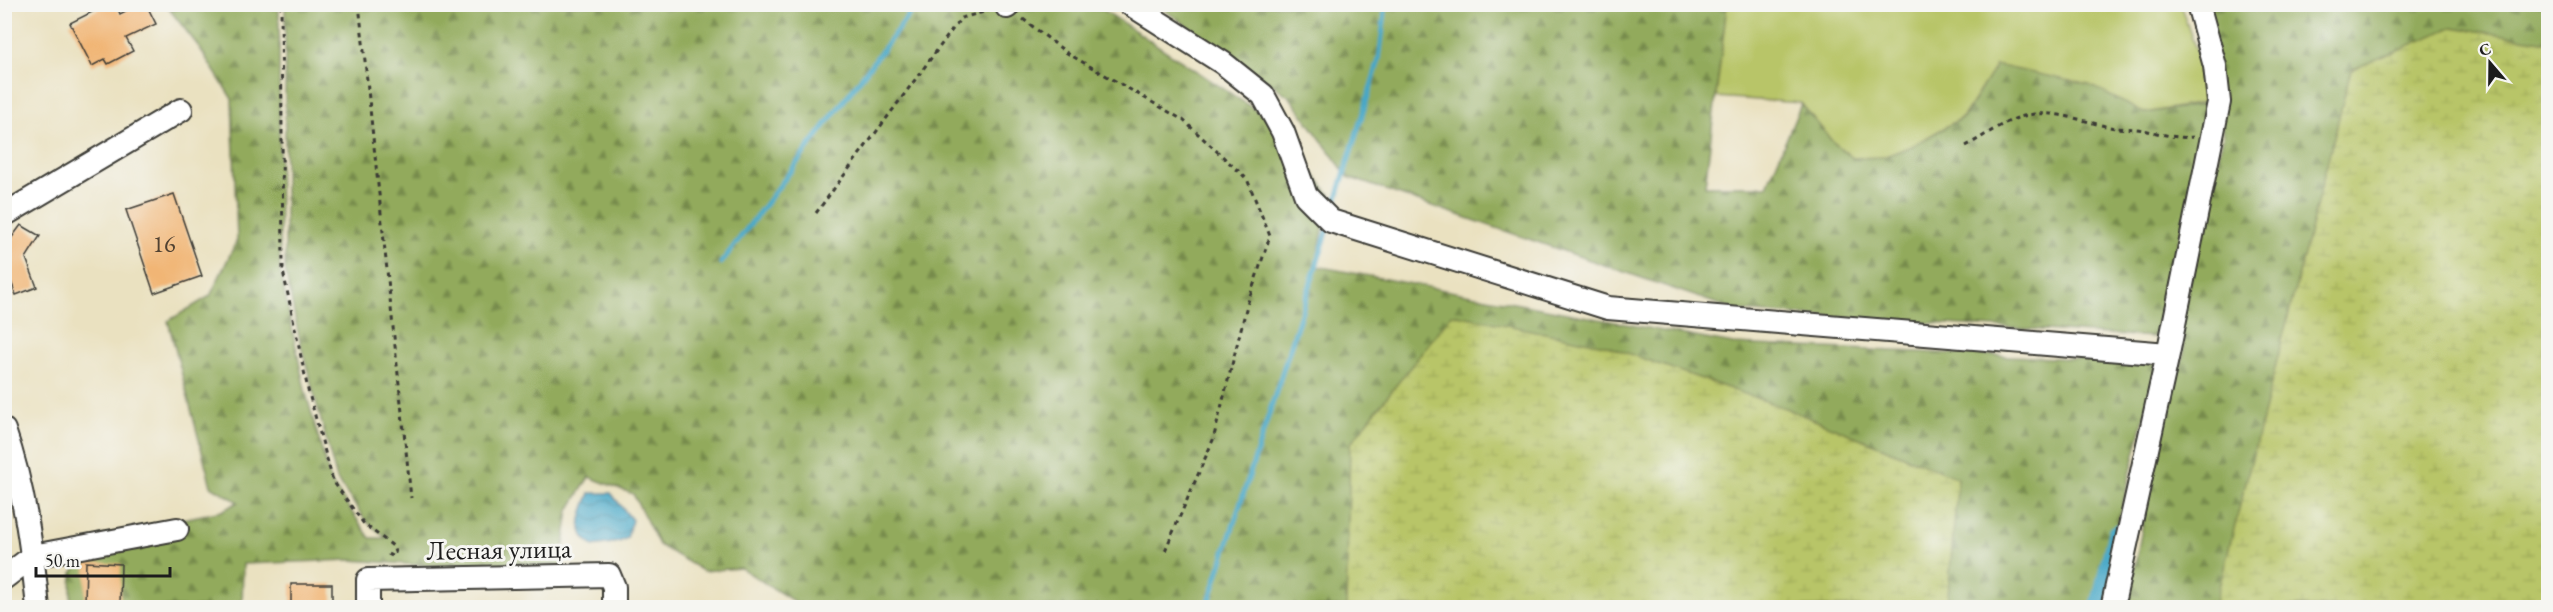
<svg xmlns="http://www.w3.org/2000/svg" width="2553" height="612" font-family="'EB Garamond',serif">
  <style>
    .forest { fill: url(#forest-firs); stroke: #57633c; stroke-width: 1.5 }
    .wetland { fill: url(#wetland-marsh); stroke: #6a7042; stroke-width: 1.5 }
    .garden { fill: #b8c567; stroke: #6a7042; stroke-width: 1.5 }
    .water { fill: url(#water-waves); stroke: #326272; stroke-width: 1.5 }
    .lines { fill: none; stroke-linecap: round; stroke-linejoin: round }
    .stream { stroke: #47a7c7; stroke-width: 5 }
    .canal { stroke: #47a7c7; stroke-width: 20 }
    .building { fill: #f1b574 }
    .minor-casing { stroke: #3b3a35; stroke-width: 26 }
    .path { stroke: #3b3a35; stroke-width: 3; stroke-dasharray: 4.5 4.5; stroke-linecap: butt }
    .minor { stroke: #fff; stroke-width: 22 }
    .labels { text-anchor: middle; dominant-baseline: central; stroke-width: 6; stroke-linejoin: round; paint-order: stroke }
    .number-label { font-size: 24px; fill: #514232 }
    .street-label { font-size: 27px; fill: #1c1c1c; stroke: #f6f6f2 }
  </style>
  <defs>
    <pattern id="forest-firs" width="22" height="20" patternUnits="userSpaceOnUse" patternTransform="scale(1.5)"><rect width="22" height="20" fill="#92aa5c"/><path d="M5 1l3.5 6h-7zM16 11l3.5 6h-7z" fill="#768a4b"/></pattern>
    <pattern id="wetland-marsh" width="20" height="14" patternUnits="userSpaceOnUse" patternTransform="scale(1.5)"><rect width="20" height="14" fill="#b8c567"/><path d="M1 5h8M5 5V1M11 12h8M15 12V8" fill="none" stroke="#9ea959"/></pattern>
    <pattern id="water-waves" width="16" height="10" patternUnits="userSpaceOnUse" patternTransform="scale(1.5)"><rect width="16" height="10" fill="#47a7c7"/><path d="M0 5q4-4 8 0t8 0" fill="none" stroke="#3a87a1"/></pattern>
  </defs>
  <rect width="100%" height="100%" fill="#f6f6f2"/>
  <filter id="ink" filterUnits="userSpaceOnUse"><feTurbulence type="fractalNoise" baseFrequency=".0167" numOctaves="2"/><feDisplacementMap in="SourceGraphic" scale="12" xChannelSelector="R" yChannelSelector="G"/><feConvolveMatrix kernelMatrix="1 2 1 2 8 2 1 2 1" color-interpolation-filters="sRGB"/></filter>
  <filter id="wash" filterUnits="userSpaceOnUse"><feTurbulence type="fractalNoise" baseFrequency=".008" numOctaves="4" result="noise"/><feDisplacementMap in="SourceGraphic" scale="24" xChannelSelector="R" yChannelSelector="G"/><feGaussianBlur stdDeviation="1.35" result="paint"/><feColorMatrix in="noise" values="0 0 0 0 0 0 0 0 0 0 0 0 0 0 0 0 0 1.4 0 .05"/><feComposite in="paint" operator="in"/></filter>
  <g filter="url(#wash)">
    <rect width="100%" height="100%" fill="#eae1c0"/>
    <path class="forest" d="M166,5H279L280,271L305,390L331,482L370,538H386L366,521L337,480L300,342L285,270V5H1096L1268,118L1330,194L1316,266L1733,344L2149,362L2157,364L2098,607H794L795,602L741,568L703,571L659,545L633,494L589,477L569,510L561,567L433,566L351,560L243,564L242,607L70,608L72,573L100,536L222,511L238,502L211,486L168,321L210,296L237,240L232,99L199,47Z
      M1157,5H1727L1705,186H1767L1801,104L1832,141L1853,158L1883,157L1912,146L1964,117L1996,64L2089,84L2144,113L2214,103L2154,337L1738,311L1348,177L1290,97Z
      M2209,5H2548V607L2127,608L2169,386C2185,363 2188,353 2180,326L2223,137Z"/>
    <path class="wetland" d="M2452,27L2548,42V607H2214L2351,70Z
      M1452,314L1604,345L1785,408L1958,478L1947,607H1346L1350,444Z"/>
    <path class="garden" d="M2180,4L2214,101L2144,113L2089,85L1996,65L1963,117L1912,146L1883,157L1853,158L1832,141L1801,103L1716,97L1727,5Z"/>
    <path class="water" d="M590,493H611L632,520L627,538L619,542L593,546C572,532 582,513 590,493Z"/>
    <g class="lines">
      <path class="stream" d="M1332,214L1379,60L1386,4
        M721,263L917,4
        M1207,608L1329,226"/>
      <path class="canal" d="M2100,608L2117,534"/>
    </g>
    <g id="blocks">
      <path class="building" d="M108,4H116L120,14L139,4H146L156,24L126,38L133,51L108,64L105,59L92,66L70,23Z
        M174,194L202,276L154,293L126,210Z
        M21,225L40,236L26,258L37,287L16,295L4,262V248Z
        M86,562L121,564L120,604L85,603Z
        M291,584H332V608H291Z"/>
    </g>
  </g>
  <g filter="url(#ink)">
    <use href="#blocks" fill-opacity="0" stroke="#3b3a35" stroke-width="1.5"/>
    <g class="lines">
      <defs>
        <path id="minor" d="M1130,4L1223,63L1263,95L1283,132L1306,196L1331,221L1608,308L2168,354
          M1007,7L1009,4
          M4,215L181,110
          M4,430C24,487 32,548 38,608
          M4,578L33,556L177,529
          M368,608V580L609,575L614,587V608
          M2112,608L2168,354L2219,102L2215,66L2198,4"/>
      </defs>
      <use href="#minor" class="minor-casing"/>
      <path class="path" d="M281,4L283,271L308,390L333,481L364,524L393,546L397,558
        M359,4L411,498
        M1023,19L1067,53L1183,120L1247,179L1270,236L1247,305L1213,440L1164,553
        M1966,146C1985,136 2003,121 2024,116C2056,108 2085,123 2115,128C2124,129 2134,128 2143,130C2160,133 2175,139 2193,137
        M816,213L961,18L988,11
        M388,554L396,558"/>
      <use href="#minor" class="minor"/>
    </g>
  </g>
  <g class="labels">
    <g class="number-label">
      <text x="164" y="243">16</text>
    </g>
    <g class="street-label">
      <text transform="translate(499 549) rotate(-1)">Лесная улица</text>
    </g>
  </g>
  <rect width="2553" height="612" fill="none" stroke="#f6f6f2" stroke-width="24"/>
  <g transform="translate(2490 63) rotate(340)" stroke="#f6f6f2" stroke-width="4.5" paint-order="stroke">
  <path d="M0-4.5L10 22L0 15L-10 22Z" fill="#1c1c1c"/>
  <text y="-9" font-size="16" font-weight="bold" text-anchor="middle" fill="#1c1c1c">С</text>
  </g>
  <path d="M36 567v9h134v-9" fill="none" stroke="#1c1c1c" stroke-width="3"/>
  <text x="45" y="567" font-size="18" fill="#1c1c1c" stroke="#f6f6f2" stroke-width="4.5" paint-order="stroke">50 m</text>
</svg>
